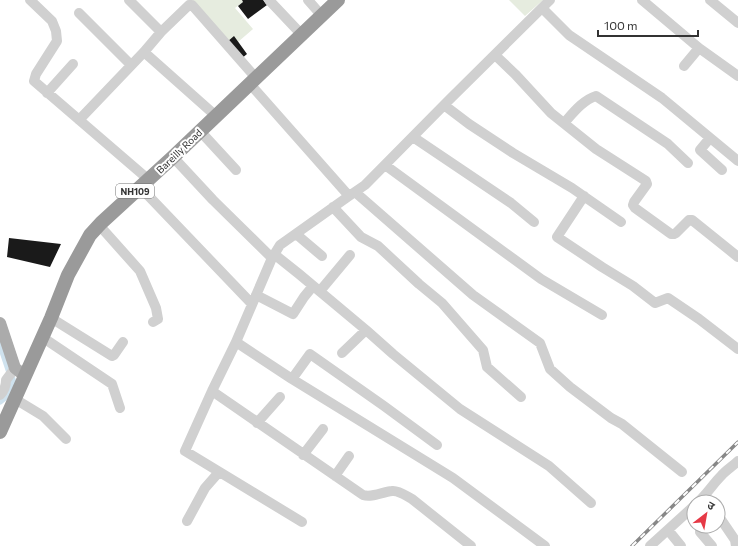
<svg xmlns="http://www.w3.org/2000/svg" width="738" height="546" font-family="Commissioner,'Noto Sans Devanagari',sans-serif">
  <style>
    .green { fill: #e6ecdf }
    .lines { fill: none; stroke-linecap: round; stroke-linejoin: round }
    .canal { stroke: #cfe2ee; stroke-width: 7 }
    .building { fill: #1a1a1a }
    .minor { stroke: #d0d0d0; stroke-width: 10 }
    .major { stroke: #ababab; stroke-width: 12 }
    .highway { stroke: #9a9a9a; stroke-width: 14 }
    .rail-casing { stroke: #888; stroke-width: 3.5 }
    .rail { stroke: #fff; stroke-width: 2; stroke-dasharray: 6; stroke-linecap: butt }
    .labels { text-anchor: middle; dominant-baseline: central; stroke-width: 4; stroke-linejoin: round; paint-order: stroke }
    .shield { fill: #fff; stroke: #707070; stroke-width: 1 }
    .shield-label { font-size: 9px; font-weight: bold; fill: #333 }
    .street-label { font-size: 10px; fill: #333; stroke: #fff }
  </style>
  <rect width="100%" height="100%" fill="#fff"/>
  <path class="green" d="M192,0H242L243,2L235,8L253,29L238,42L228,41Z
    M509,0H543L525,16Z"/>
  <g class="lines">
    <path class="canal" d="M0,343L13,382L11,392L0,401"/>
  </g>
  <path class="building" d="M242,0H263L267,5L248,19L238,6L243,2Z
    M234,36L247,54L241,59L227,42Z
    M9,238L61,244L50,267L7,257Z"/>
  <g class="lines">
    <path class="minor" d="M30,0L52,21L56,31L57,41L36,74L34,81L149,180
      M129,0L161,32
      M269,0L302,35
      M308,0L322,16
      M642,0L699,48L738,76
      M710,0L738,23
      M542,8L569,35L662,98L738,161
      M79,13L131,65
      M144,52L216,116
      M495,55L515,74L551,113L596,149L646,181L647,184L634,202L633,205L635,208L671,234H674L676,233L689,220H692L738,257
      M684,66L699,48
      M250,84L349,196
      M47,93L73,64
      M444,105L469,124L513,153L572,188L621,222
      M79,120L144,52L161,32L189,5H192L256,78
      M564,123C573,113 583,100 596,96L668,144L688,163
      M200,131L236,170
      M413,137L511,203L534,222
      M710,138L700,150L722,170
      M173,157L213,200L272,258
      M385,165L541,279L602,315
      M140,187L252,304
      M355,192L473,295L540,343L550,369L570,387L611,418L622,424L682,472
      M584,196L557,237L602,267L633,286L655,303L668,298L699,319L738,349
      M333,207L361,237L378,246L419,284L442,303L483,350L487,367L521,397
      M99,225L140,271L156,308L158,319L153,322
      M296,234L322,256
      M274,254L299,274L366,330L393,354L460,409L549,466L591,503
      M320,291L350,255
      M256,295L293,314L304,297L313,286
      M51,318L112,356L114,355L123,342
      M42,337L112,384L120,408
      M236,342L292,379L453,478L545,546
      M342,353L366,330
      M292,379L310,354L384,406L437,445
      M212,391L363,495C372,498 382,492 392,491C399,490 406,496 412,499L471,546
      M0,395C5,390 6,386 6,380L15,368
      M15,399L43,416L66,439
      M257,423L280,397
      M303,455L323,429
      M335,476L349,456
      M698,502C707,494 713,484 721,476C726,470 733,466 738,461
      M718,515L735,540L736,546
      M187,521L205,488L219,472
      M302,522L185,451L212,391L236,342L272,258L280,245L349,196L365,185L449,100L550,0
      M668,530L681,546
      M700,532L712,546
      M650,546L694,506"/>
    <path class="major" d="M0,323L15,368L25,376"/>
    <path class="highway" d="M0,432L51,318L68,275L90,235L101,223L173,157L338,0"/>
    <defs>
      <path id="rail" d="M632,546L738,442"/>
    </defs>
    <use href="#rail" class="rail-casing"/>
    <use href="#rail" class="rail"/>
  </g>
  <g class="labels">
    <rect class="shield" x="116" y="184" width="38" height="14" rx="3"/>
    <g class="shield-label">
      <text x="135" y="191">NH109</text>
    </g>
    <g class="street-label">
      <text transform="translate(179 151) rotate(-44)">Bareilly Road</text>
    </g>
  </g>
  <g transform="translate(706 514) rotate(31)"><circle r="19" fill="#ffffff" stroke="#adadad"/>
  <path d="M0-3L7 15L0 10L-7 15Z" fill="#e63946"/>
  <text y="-6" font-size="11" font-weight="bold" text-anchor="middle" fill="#333333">उ</text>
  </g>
  <path d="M598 30v6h100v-6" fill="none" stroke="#333333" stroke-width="2"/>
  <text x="604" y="30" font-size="12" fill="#333333" stroke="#ffffff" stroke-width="3" paint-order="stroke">100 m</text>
</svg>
